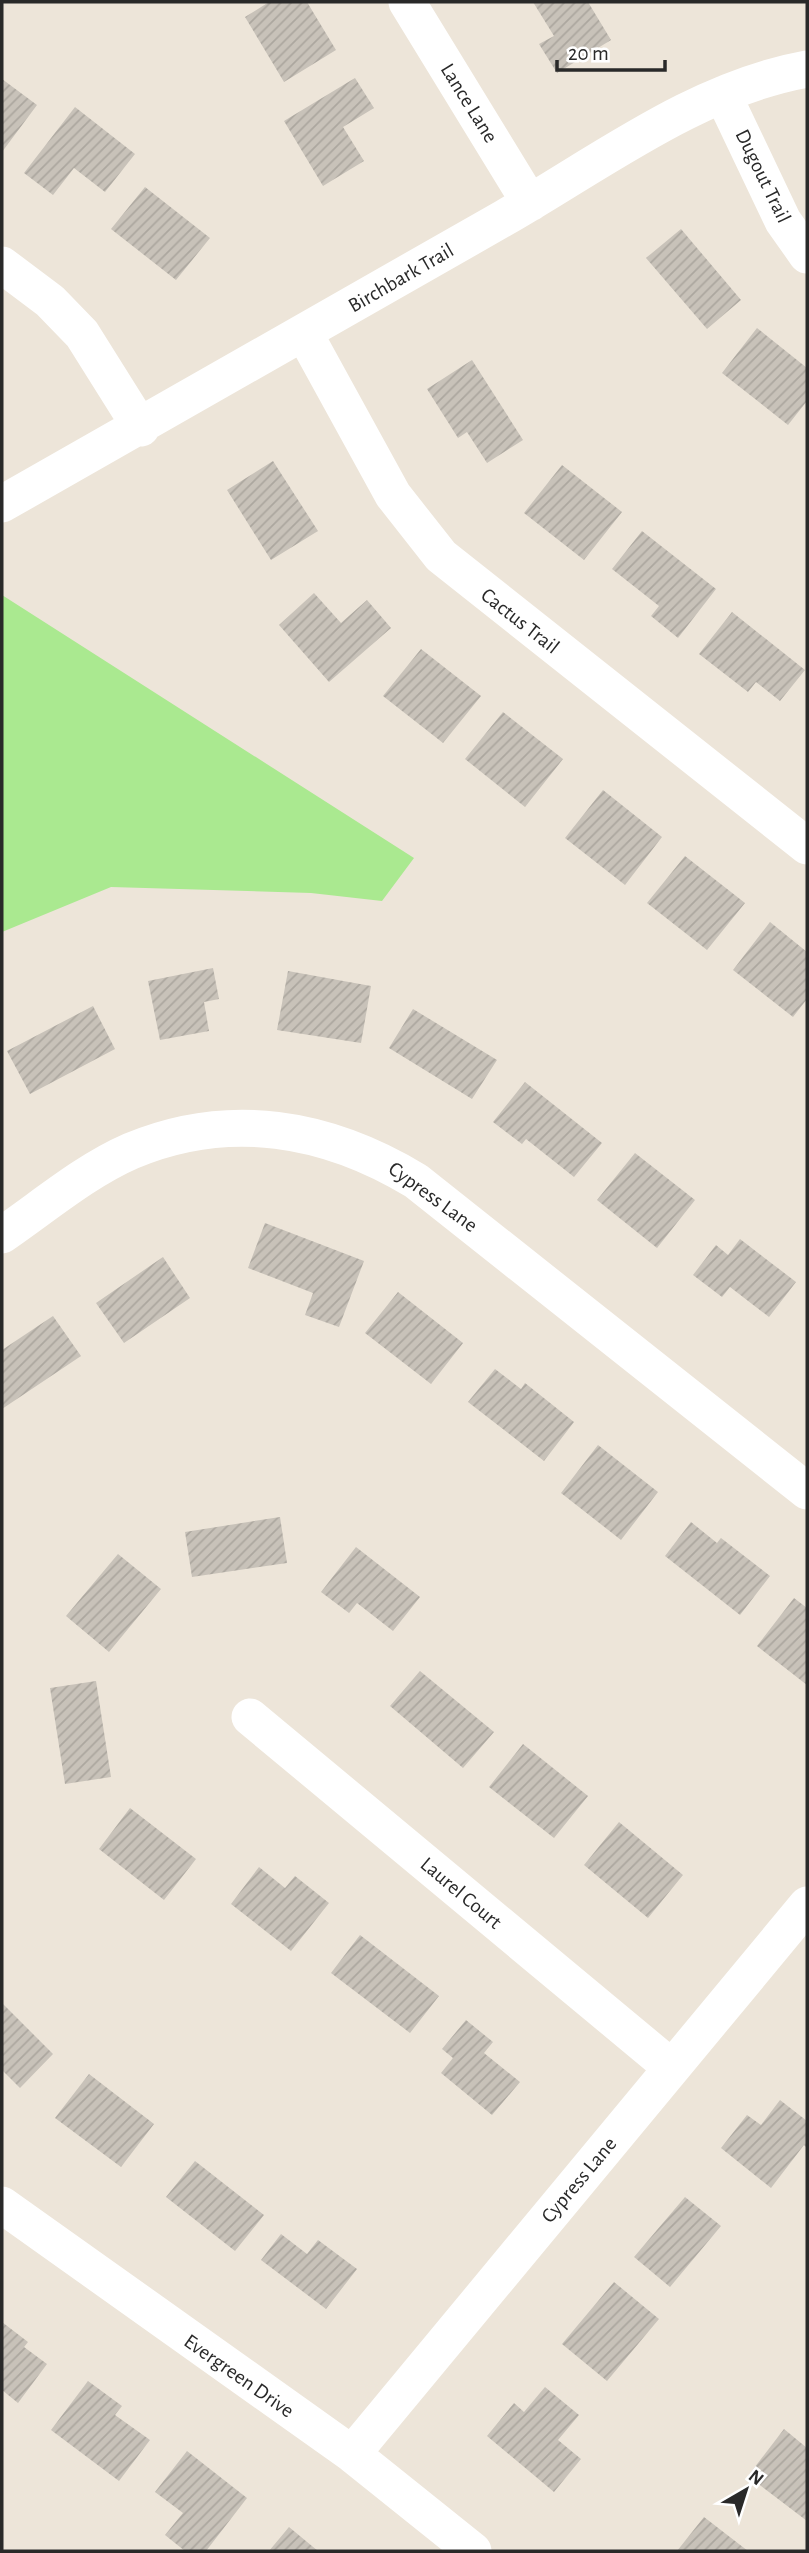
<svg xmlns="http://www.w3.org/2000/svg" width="809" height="2553" font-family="'Alegreya Sans',sans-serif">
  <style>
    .grass { fill: #aae990 }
    .building { fill: url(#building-hatch) }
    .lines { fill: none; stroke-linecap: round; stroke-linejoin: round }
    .minor { stroke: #fff; stroke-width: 37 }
    .labels { text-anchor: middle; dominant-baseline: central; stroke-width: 7; stroke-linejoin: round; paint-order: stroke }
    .street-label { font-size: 21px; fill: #292929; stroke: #fff }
  </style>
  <defs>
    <pattern id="building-hatch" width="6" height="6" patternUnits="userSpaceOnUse" patternTransform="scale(1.75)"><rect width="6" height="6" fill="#c8c2b9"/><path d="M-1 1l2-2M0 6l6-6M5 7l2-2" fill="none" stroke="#aca79f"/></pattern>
  </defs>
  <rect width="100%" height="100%" fill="#ede5d9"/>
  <path class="grass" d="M2,595L414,858L382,901L311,893L111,887L2,932Z"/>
  <path class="building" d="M269,2H307L336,50L284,82L245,17Z
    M533,2H588L611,40L557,73L539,44L554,36Z
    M355,78L374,108L343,127L364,161L323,186L284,121Z
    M2,79L37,105L2,152Z
    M75,107L135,154L105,192L74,168L53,195L24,173Z
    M145,187L210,238L176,280L111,229Z
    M681,229L741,300L707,329L646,258Z
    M757,328L807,368V401L788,425L722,373Z
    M472,360L523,440L487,463L467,432L458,438L427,389Z
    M273,461L318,531L271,560L227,490Z
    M562,465L622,512L584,560L524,513Z
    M642,531L716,589L678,638L651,616L659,606L612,569Z
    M314,593L341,623L367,600L391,628L329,682L279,625Z
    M732,612L805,670L780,701L756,682L748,692L699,654Z
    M421,649L481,696L443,743L383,696Z
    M503,712L563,759L525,807L465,759Z
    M603,790L662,837L625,885L565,838Z
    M685,856L745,903L707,950L647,903Z
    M770,922L807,952V999L793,1017L733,970Z
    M213,968L219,999L204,1002L209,1031L160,1040L148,981Z
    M288,971L371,986L361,1043L277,1030Z
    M93,1006L115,1049L30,1094L7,1051Z
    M413,1009L497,1060L472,1099L389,1048Z
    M525,1082L602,1143L574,1177L526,1139L522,1144L493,1122Z
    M635,1153L695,1200L657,1248L597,1200Z
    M265,1223L364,1261L339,1327L305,1315L313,1293L248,1268Z
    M740,1239L796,1282L769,1317L730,1287L722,1297L693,1275L716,1245L728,1255Z
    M163,1257L190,1298L124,1343L96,1303Z
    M398,1292L463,1343L431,1384L365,1333Z
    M53,1316L81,1356L2,1409V1350Z
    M495,1369L521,1389L525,1383L574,1422L544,1461L468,1402Z
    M598,1445L658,1492L621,1540L561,1493Z
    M280,1517L287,1563L192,1577L185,1532Z
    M691,1522L717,1543L721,1538L770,1576L740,1615L665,1556Z
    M356,1547L420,1597L393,1631L357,1603L349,1613L321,1592Z
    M118,1554L161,1589L109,1652L66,1616Z
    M794,1598L807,1608V1685L757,1646Z
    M420,1671L494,1732L463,1768L390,1706Z
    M96,1681L111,1777L65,1784L50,1688Z
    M523,1744L588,1796L554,1838L489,1787Z
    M130,1808L196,1859L164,1900L99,1849Z
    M619,1822L683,1875L648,1918L584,1865Z
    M259,1867L285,1888L295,1876L329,1903L291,1951L231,1904Z
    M360,1935L439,1996L410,2033L331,1973Z
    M2,2003L53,2054L20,2088L2,2070Z
    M466,2020L493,2042L484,2053L520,2082L492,2115L441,2073L453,2058L442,2049Z
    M89,2074L154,2124L121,2167L55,2118Z
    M780,2100L807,2121V2148L804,2145L771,2188L721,2148L747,2115L761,2125Z
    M195,2161L264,2215L235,2251L166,2197Z
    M685,2197L721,2226L670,2287L634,2257Z
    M281,2234L307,2254L318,2240L357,2269L326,2309L261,2260Z
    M614,2282L659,2319L607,2381L562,2344Z
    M2,2322L28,2342L24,2347L47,2364L18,2403L2,2390Z
    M88,2381L122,2406L115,2415L150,2440L119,2481L51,2430Z
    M545,2387L579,2415L558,2440L581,2459L554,2492L487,2436L514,2403L524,2412Z
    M784,2429L807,2448V2521L748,2476Z
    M187,2451L247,2498L206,2551H185L165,2535L183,2513L155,2492Z
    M704,2517L748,2551H677Z
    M289,2527L318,2551H269Z"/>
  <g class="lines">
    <path class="minor" d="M407,2L530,203
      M723,95L783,221L807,255
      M2,265L50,301L82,334L141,428
      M304,333L393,495L441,556L807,846
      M2,504C170,410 337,314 504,218C600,163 696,89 807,69
      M2,1235C43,1207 85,1171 131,1151C229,1110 327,1127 416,1181L807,1491
      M250,1717L672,2068
      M2,2205L352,2454L473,2551
      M352,2454L807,1905"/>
  </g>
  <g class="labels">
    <g class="street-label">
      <text transform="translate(469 103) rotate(58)">Lance Lane</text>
      <text transform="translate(763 176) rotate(64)">Dugout Trail</text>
      <text transform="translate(401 278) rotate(-30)">Birchbark Trail</text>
      <text transform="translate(520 621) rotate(38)">Cactus Trail</text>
      <text transform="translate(433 1197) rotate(36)">Cypress Lane</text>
      <text transform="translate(461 1893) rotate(40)">Laurel Court</text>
      <text transform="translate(579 2180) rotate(-50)">Cypress Lane</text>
      <text transform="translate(239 2376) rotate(35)">Evergreen Drive</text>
    </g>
  </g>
  <rect width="809" height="2553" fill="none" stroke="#292929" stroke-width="7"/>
  <g transform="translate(746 2490) rotate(39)" stroke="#ffffff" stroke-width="5" paint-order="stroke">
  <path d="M0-5L12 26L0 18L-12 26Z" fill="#292929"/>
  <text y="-10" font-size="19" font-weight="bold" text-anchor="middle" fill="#292929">N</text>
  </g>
  <path d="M557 60v10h108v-10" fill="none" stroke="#292929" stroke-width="3.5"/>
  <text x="568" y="60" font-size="21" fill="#292929" stroke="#ffffff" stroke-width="5" paint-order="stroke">20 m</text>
</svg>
